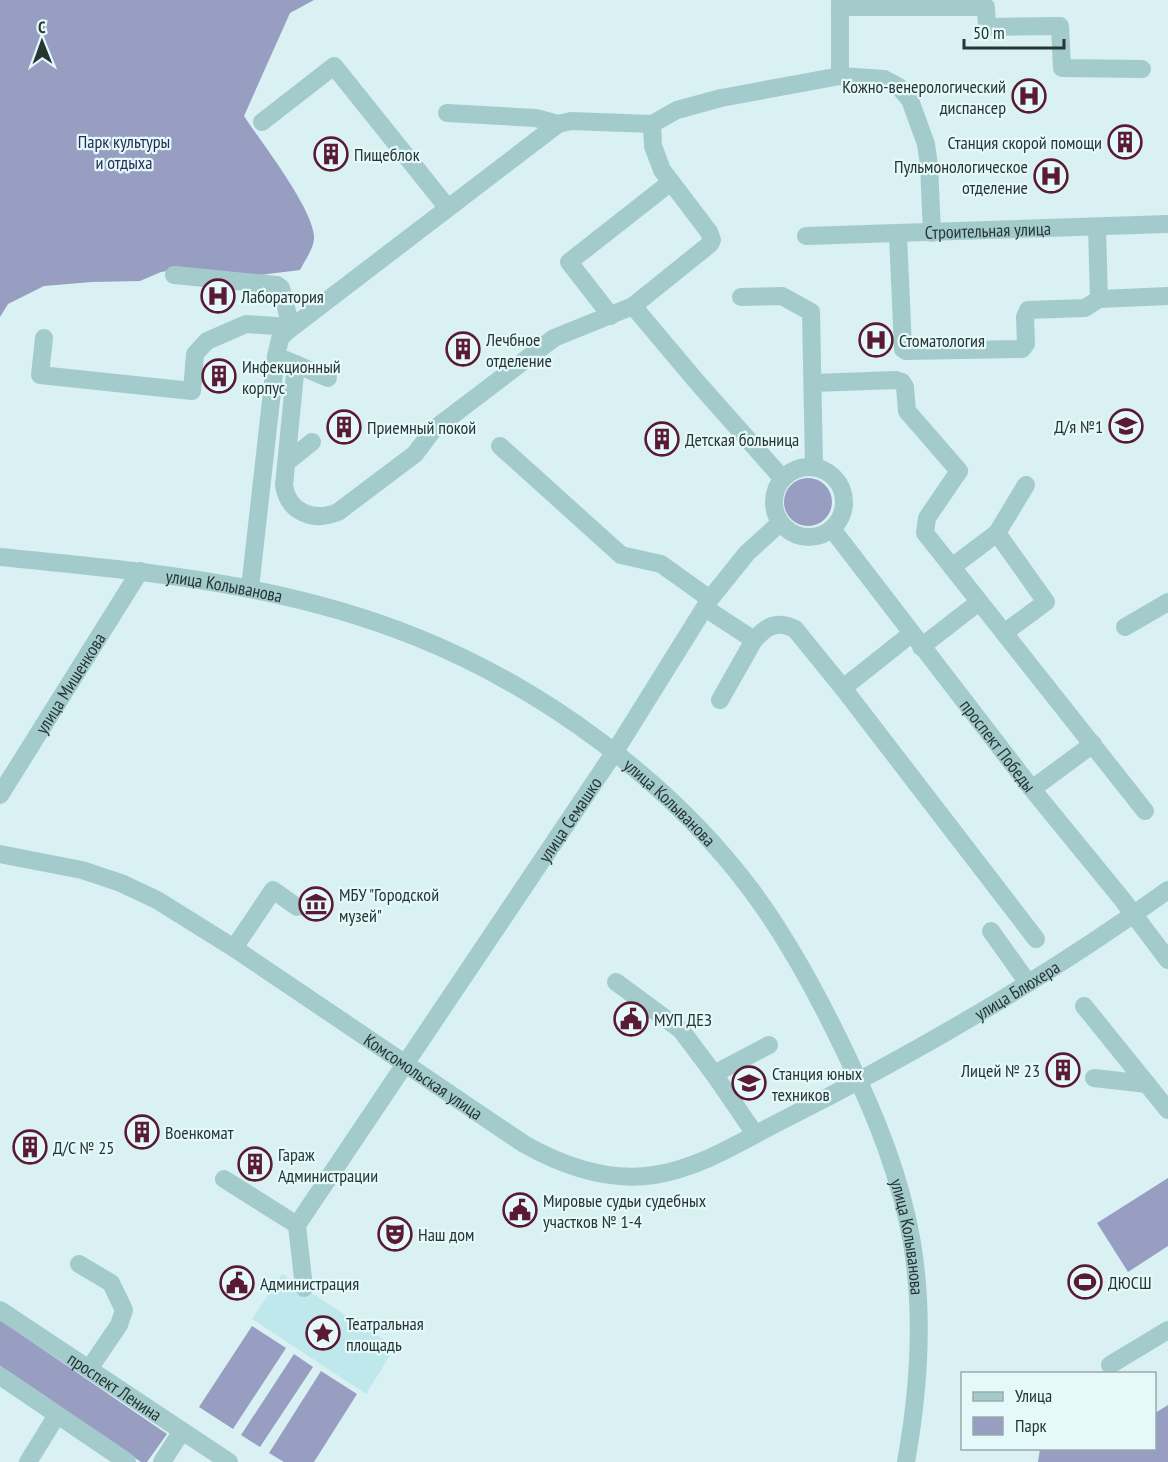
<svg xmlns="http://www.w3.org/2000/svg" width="1168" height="1462" font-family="'PT Sans Narrow',sans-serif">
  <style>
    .green { fill: #989ec2 }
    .plaza { fill: #bfe8ec }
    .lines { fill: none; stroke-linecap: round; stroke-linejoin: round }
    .minor { stroke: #a4cbcb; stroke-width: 18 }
    .labels { text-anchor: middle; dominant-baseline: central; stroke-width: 4.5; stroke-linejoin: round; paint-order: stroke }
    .poi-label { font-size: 18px; fill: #263634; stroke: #e5f9fa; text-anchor: start }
    .park-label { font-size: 18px; fill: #282e56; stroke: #e5f9fa }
    .street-label { font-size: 18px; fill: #263634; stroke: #e5f9fa }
  </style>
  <rect width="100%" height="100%" fill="#d9f1f3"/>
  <path class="green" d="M0,0H314L290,13L244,116C261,142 312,207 314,236C315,247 305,260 300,270L253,276L178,269L161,272L140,281L92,282L44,286L8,304L0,317Z
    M784 502a24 24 0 1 1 48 0a24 24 0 1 1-48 0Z
    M1168,1178V1246L1128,1272L1097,1223Z
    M0,1320L167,1434L147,1462H141L0,1366Z
    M252,1326L286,1348L233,1429L199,1407Z
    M294,1354L313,1367L260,1447L241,1435Z
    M321,1371L357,1394L314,1462H284L269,1453Z
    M1168,1405V1462H1038L1040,1449L1154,1448L1155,1413Z"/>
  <path class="plaza" d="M282,1274L395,1347L366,1394L252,1319Z"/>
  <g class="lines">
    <g class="minor">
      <path d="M840,0V76"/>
      <path d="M840,7H986L987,27L1060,26L1062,68L1142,69"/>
      <path d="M447,113L536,118L558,124"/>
      <path d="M262,122L334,66L447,207"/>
      <path d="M898,234L903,349L906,351L1022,349L1026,344L1025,317L1028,310L1085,308L1099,299L1097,228"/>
      <path id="s1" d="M806,236L1168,224"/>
      <path d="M741,297L782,296L811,312L814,466"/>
      <path d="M1099,299L1168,296"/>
      <path d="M633,306L710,244L712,240L709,232L662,170L653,146L652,124L677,110L721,98L840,76L884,79L899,87L910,100L926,144L929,165L932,233"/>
      <path d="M611,316L569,262L671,182"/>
      <path d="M44,338L40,375L192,391L195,354L207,341L246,324L291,327L281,288L277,285L174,275"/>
      <path d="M286,360L328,378"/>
      <path d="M296,364L284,485C288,513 314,522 338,512L415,454L433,430L554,338L633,306L697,382L782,478"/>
      <path d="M813,383L896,380L902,382L905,387L907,411L959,471L927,518L925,533L1145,811"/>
      <path d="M500,446L621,555L661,564L710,599"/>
      <path d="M287,462L312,442"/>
      <circle cx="809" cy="502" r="35"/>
      <path id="s2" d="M832,529L1032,789L1122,899L1168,960"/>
      <path d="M997,533L1026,485"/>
      <path id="s3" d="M0,557C141,571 283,583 416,637C543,688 670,781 752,891C790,942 820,999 847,1056C876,1116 901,1178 912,1243C924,1315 919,1390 906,1462"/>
      <path d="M952,567L997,533L1046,602L1004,633"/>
      <path d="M250,588L276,356L280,339L286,332L558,124L571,121L652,124"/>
      <path d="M705,608L754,640C767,626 776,620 795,629L843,688L1036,939"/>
      <path d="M1125,627L1168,602"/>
      <path d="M921,647L979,602"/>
      <path d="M843,688L911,634"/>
      <path d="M720,700L754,640"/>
      <path d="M1032,789L1093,744"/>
      <path id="s4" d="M0,795L140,571"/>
      <path id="s5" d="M0,854L82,870L121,883L157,900L234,948L524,1144C563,1166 609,1182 654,1175C701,1168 741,1141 783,1120C916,1053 1047,977 1168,890"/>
      <path d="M991,931L1028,983"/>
      <path d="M234,948L273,890L297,907"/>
      <path d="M616,982L681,1030L714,1074L755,1134"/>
      <path d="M1084,1006L1168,1110"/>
      <path d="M714,1074L769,1045"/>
      <path d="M1094,1078L1147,1084"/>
      <path d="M224,1179L297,1225"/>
      <path d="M79,1264L111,1283L124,1310L119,1325L89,1369"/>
      <path id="s6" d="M304,1288L297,1225L614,753L710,599L747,553L780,523"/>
      <path id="s7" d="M0,1310L229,1462"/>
      <path d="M1110,1365L1168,1330"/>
      <path d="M0,1376L127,1462"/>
      <path d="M28,1462L57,1415"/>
      <path d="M162,1462L182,1431"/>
    </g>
  </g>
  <defs>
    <symbol id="hospital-ring" viewBox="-11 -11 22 22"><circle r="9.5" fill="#e5f9fa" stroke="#5a1934" stroke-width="1.5"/><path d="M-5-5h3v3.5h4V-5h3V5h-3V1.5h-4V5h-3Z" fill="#5a1934"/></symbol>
    <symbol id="building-ring" viewBox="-11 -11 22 22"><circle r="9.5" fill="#e5f9fa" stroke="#5a1934" stroke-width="1.5"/><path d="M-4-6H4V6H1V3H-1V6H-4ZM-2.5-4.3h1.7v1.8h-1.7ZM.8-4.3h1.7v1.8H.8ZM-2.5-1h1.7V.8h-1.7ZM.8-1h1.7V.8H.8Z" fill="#5a1934"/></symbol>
    <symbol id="school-ring" viewBox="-11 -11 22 22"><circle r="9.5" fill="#e5f9fa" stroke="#5a1934" stroke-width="1.5"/><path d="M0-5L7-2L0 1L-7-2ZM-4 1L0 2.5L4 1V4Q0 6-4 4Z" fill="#5a1934"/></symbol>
    <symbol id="museum-ring" viewBox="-11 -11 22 22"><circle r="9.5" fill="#e5f9fa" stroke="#5a1934" stroke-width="1.5"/><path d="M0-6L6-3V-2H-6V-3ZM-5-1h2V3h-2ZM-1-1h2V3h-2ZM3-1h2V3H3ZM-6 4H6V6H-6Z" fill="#5a1934"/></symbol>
    <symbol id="civic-ring" viewBox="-11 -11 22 22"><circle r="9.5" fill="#e5f9fa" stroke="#5a1934" stroke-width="1.5"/><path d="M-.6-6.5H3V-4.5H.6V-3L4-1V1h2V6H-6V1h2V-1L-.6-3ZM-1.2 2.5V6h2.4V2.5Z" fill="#5a1934"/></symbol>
    <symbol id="theatre-ring" viewBox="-11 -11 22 22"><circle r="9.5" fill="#e5f9fa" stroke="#5a1934" stroke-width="1.5"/><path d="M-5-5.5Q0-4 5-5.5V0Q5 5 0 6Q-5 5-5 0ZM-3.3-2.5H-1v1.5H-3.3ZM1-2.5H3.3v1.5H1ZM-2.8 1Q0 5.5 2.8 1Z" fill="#5a1934"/></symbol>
    <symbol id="stadium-ring" viewBox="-11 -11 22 22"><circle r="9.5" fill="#e5f9fa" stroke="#5a1934" stroke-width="1.5"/><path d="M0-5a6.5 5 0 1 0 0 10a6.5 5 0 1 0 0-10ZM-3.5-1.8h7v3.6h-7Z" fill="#5a1934"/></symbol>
    <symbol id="sight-ring" viewBox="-11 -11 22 22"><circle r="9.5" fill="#e5f9fa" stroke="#5a1934" stroke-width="1.5"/><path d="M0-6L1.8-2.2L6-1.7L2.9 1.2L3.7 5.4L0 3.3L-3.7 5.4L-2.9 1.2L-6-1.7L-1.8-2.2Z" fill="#5a1934"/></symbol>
  </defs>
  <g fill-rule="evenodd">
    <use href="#hospital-ring" x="1010" y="77" width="38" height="38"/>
    <use href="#building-ring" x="1106" y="123" width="38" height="38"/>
    <use href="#building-ring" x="312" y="135" width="38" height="38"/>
    <use href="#hospital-ring" x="1032" y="157" width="38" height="38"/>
    <use href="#hospital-ring" x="199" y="277" width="38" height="38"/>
    <use href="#hospital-ring" x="857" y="321" width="38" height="38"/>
    <use href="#building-ring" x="444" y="330" width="38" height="38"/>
    <use href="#building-ring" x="200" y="357" width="38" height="38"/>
    <use href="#school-ring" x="1107" y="407" width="38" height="38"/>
    <use href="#building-ring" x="325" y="408" width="38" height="38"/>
    <use href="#building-ring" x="643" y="420" width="38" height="38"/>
    <use href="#museum-ring" x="297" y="885" width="38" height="38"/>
    <use href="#civic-ring" x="612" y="1000" width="38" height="38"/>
    <use href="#building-ring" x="1044" y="1051" width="38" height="38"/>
    <use href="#school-ring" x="730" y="1064" width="38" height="38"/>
    <use href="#building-ring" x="123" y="1113" width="38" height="38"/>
    <use href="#building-ring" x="11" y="1128" width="38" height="38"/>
    <use href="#building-ring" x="236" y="1145" width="38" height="38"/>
    <use href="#civic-ring" x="501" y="1191" width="38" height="38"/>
    <use href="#theatre-ring" x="376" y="1215" width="38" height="38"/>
    <use href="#stadium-ring" x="1066" y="1263" width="38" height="38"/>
    <use href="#civic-ring" x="218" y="1264" width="38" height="38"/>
    <use href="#sight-ring" x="304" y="1314" width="38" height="38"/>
  </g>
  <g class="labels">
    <g class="poi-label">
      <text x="1006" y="86" text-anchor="end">Кожно-венерологический<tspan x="1006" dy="21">диспансер</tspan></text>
      <text x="1102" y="142" text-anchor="end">Станция скорой помощи</text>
      <text x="354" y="154">Пищеблок</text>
      <text x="1028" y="166" text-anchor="end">Пульмонологическое<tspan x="1028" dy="21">отделение</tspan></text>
      <text x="241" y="296">Лаборатория</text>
      <text x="486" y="339">Лечбное<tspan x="486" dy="21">отделение</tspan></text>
      <text x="899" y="340">Стоматология</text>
      <text x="242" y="366">Инфекционный<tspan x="242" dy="21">корпус</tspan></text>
      <text x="1103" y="426" text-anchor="end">Д/я №1</text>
      <text x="367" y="427">Приемный покой</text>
      <text x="685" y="439">Детская больница</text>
      <text x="339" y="894">МБУ "Городской<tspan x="339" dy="21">музей"</tspan></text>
      <text x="654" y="1019">МУП ДЕЗ</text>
      <text x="1040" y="1070" text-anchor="end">Лицей № 23</text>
      <text x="772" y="1073">Станция юных<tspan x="772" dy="21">техников</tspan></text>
      <text x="165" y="1132">Военкомат</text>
      <text x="53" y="1147">Д/С № 25</text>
      <text x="278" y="1154">Гараж<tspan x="278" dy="21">Администрации</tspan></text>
      <text x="543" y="1200">Мировые судьи судебных<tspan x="543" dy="21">участков № 1-4</tspan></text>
      <text x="418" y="1234">Наш дом</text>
      <text x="1108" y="1282">ДЮСШ</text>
      <text x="260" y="1283">Администрация</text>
      <text x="346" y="1323">Театральная<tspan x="346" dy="21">площадь</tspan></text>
    </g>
    <g class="park-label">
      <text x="124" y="141">Парк культуры<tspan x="124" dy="21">и отдыха</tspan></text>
    </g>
    <g class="street-label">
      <text stroke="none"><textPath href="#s1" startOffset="182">Строительная улица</textPath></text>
      <text stroke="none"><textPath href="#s3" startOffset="226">улица Колыванова</textPath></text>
      <text stroke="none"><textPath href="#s4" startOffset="132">улица Мишенкова</textPath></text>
      <text stroke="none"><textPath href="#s2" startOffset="273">проспект Победы</textPath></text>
      <text stroke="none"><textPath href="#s3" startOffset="730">улица Колыванова</textPath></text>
      <text stroke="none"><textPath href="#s6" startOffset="552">улица Семашко</textPath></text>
      <text stroke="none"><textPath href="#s5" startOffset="1150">улица Блюхера</textPath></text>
      <text stroke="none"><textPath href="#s5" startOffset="484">Комсомольская улица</textPath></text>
      <text stroke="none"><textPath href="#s3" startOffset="1234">улица Колыванова</textPath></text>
      <text stroke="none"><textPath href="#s7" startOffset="138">проспект Ленина</textPath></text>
    </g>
  </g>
  <rect x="961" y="1372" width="195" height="78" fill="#e5f9fa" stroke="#99abab" stroke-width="1.5"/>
  <rect x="973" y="1392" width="30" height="9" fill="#a4cbcb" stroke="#99abab" stroke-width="1.5"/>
  <text x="1015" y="1402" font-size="18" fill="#263634">Улица</text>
  <rect x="973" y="1417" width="30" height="18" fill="#989ec2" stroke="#99abab" stroke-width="1.5"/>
  <text x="1015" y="1432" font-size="18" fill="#263634">Парк</text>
  <g transform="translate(42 42) rotate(359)" stroke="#e5f9fa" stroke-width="4.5" paint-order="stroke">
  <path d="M0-4.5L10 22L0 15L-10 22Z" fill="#263634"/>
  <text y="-9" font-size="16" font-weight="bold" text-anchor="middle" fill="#263634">С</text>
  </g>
  <path d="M964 39v9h100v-9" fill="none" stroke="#263634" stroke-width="3"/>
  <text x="973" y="39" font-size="18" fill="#263634" stroke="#e5f9fa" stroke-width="4.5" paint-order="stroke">50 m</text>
</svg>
